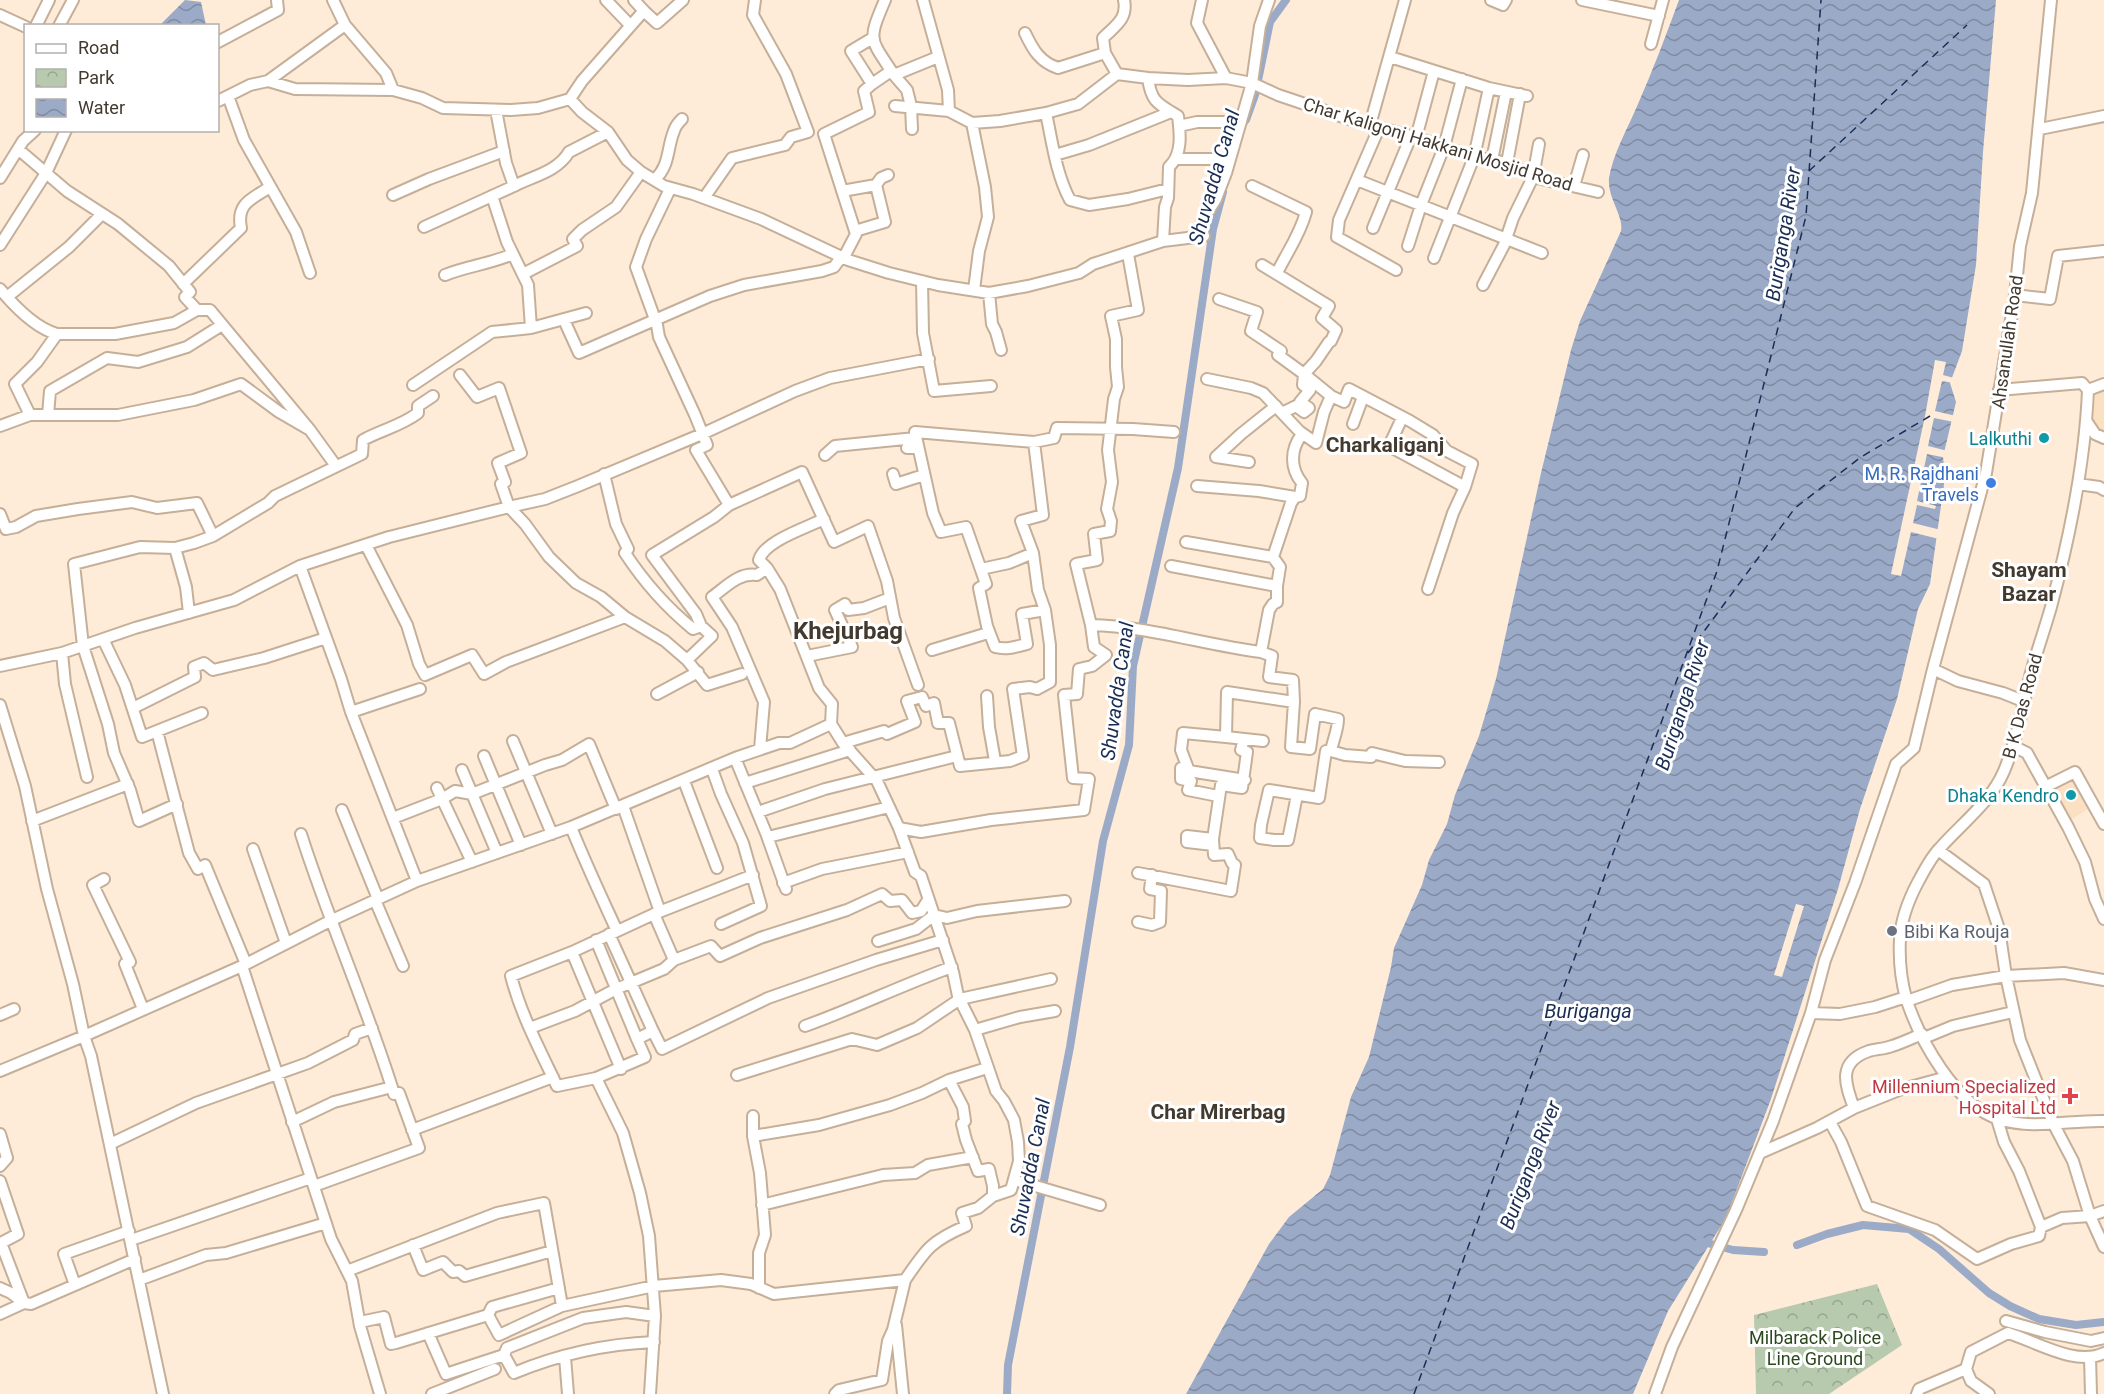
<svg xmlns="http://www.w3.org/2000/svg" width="2104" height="1394" font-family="Roboto,sans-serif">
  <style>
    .built { fill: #fce0c2 }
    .park { fill: url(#park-crowns) }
    .water { fill: url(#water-waves) }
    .pier { fill: #feecd9 }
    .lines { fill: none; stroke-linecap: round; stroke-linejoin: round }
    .canal { stroke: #9baac7; stroke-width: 8 }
    .ferry { stroke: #1a2d54; stroke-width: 1.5; stroke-dasharray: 8 6; stroke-linecap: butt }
    .minor-casing { stroke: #c5af99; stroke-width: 14 }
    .minor { stroke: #fff; stroke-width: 10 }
    .culture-dot { fill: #0f9aa8; stroke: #fff; stroke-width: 2 }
    .shop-dot { fill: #3f7fe0; stroke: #fff; stroke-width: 2 }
    .worship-dot { fill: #6b7280; stroke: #fff; stroke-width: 2 }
    .health-dot { fill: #e0444e; stroke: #fff; stroke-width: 2 }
    .labels { text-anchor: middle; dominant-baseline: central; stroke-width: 6; stroke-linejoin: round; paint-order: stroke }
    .street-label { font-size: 18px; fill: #42392f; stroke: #fff }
    .culture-label { font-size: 18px; fill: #0d838f; stroke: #fff; text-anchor: end }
    .shop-label { font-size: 18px; fill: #366cbe; stroke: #fff; text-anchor: end }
    .worship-label { font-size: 18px; fill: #5b616d; stroke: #fff; text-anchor: start }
    .health-label { font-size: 18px; fill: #be3a42; stroke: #fff; text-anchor: end }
    .park-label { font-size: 18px; fill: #2c481e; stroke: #fff }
    .water-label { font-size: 20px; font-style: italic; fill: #1a2d54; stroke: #fff }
    .quarter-label { font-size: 21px; font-weight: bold; fill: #42392f; stroke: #fff }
    .district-label { font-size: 24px; font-weight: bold; fill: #42392f; stroke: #fff }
  </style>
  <defs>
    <pattern id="park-crowns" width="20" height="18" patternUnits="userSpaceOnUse" patternTransform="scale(1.5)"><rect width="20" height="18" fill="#b7caae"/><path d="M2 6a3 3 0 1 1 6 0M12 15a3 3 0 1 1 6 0" fill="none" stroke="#96a58e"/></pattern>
    <pattern id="water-waves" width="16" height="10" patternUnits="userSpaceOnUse" patternTransform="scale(1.5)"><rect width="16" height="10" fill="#9baac7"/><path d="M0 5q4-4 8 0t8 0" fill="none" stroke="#808ba2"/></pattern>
  </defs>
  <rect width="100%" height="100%" fill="#feecd9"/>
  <path class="built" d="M2104,384V438L2087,422L2088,390Z
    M2074,774L2093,806L2067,822L2048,787Z"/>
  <path class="park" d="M1877,1284L1902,1345L1829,1394H1756L1754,1315Z"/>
  <path class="water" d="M185,0L201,2L206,25H160Z
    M1679,0H1996L1983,152L1976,265L1962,351L1950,383L1956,402L1943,457L1945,477L1930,584L1918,609L1897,699L1860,809L1838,889L1771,1099L1726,1218L1668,1311L1633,1394H1186L1269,1244L1289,1217L1323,1189L1330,1175L1351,1097L1369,1057L1391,967L1394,948L1422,885L1429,860L1447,824L1455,795L1479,736L1496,679L1541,473L1571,350L1580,321L1621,231C1624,216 1607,198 1609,178C1613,153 1628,128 1638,104C1653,70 1666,35 1679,0Z"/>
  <path class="pier" d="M1935,360L1946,362L1943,375L1954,378L1953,383L1942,381L1935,411L1956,416L1954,422L1934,418L1928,446L1948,451L1947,458L1927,454L1917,501L1936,506L1935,509L1917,505L1913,523L1941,530L1939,539L1911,532L1901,576L1891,574L1925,416Z
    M1796,904L1804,906L1782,977L1774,975Z"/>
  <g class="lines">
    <path class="canal" d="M1246,120L1255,95L1270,22L1286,0
      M1700,1241L1733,1250L1764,1252
      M1797,1245L1827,1234L1863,1225L1909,1229L1939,1249L1989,1293L2010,1306L2039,1319L2076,1325L2104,1322
      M1007,1394L1008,1365L1070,1047L1103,841L1129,745L1133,666L1178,468L1213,229L1223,192"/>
    <path class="ferry" d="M1809,171L1967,25
      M1688,653L1795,508L1861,457L1930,416
      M1414,1394L1717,571L1806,216L1821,0"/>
    <defs>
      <path id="minor" d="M333,0L345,25L386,73L393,90
        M606,0L630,25
        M634,0L645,12
        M885,0C867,42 870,38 894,75L938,57
        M923,0L948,90L949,111L972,123L1000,121L1046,113L1078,104L1117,74
        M1124,0C1128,19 1115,26 1103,38L1105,53L1117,74L1148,78
        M1202,0L1197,23L1226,78
        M1491,0L1503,5L1506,0
        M1582,0L1659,16
        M0,15L26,27
        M36,26L49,0
        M59,26L73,0
        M1025,33C1033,50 1040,62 1058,68L1105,53
        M871,39L851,51L872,84L891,71
        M218,42L278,10L277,0
        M1651,44L1663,0
        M1390,57L1489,88L1527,96
        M894,75L907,90L911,106L912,129
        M268,81L345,25
        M228,96L244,140L296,232L310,273
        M570,99L582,81L641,14L645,12L657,23L683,0
        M218,101L250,85L268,81L295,89L393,90L422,98L443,108L511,110L538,108L570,99L582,112L608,132L627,160L641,172L664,186L693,194L761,219L848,260L889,273L938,285L989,293L1028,286L1079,273L1093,264L1163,241L1204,236L1201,229L1202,221L1216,199L1226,173L1252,83L1260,26L1269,0
        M895,106L949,111
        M496,110L506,163L514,186C533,176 557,172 569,152L608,132
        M1046,113C1052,141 1056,174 1070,200L1089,205L1128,199L1168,189
        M972,123L985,187L988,217L979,251L974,290
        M1370,125L1405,0
        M1179,126L1197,122H1241
        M1379,128L1339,220L1337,237L1396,270
        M2040,129L2104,116
        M1416,138L1434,71
        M18,149L67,191L118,224L169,266L190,292L185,297L197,310H210L310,430
        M1055,155L1089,145L1171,112
        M1175,159H1230
        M1492,160L1506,92
        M1507,163L1520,94
        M0,178L23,141L35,130
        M655,179C670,166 667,147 674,131C675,127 679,122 682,119
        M1357,180L1542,253
        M876,185L881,178L888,175
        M1252,186L1306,212C1300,235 1287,252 1277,273
        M1574,186L1583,155
        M842,191L876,185L885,222L855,231
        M393,195L429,179L504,151
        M492,196L507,242L528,285L531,328
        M704,198L732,158L785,145L791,137L808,132L786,74L753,15L755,0
        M424,227L514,186
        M1373,228L1411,136
        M1163,241L1165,207L1168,198L1169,167C1183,154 1180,133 1178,116C1158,104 1151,102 1148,78L1188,80L1226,78L1252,83L1278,95L1355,121L1411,136L1474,157L1507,163L1533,177L1598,192
        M0,245L46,173L66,130
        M1408,246L1421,205L1444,147L1462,79
        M844,257L856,234L824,134L869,112L864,91L872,84
        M1434,258L1474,157L1489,88
        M523,274L577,246L573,239L582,230L616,207L641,172
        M445,275C467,266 490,264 513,254
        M922,281L923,333L934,391L991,386
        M183,284L241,228C236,203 252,199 270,187
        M1483,285L1504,245L1513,218L1533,177L1539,144
        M0,289C15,307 35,328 57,334
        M989,293L992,324L996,332L1001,350
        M2015,295L2050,299L2058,256L2104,251
        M7,297L69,247L102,214
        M1219,299L1257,312L1251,331L1281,351L1278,355L1304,374L1316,361L1329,342L1331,341L1336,330L1322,318L1329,306L1262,265
        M656,319L659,337L695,415L707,445L696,450L729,505L802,472L834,542L868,526L887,581L894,618L918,685
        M564,320L579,353L710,296L744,285L822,271L834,267L842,256
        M656,322L636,267L646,239L670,189
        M1304,374L1331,396L1344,402L1349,389L1410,421L1433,435L1447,451L1472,464L1465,487L1453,513L1428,589
        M460,375L477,397L499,388L521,453L498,463L505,482L501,484L509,507L545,499L578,486L702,434L795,391L830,378L929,359
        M1207,379L1251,388L1263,393L1302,434C1290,450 1290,468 1302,483L1300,496L1295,497L1291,503L1273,557L1280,567L1277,586
        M413,385L492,332L531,328L586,313
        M1999,390L2082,383L2088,390
        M2088,390C2085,464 2070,536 2051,607C2045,628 2038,648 2032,669C2023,702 2018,738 2004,771C1991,802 1962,823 1940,848C1931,857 1924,871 1918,882C1909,899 1901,920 1900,939C1899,958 1901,980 1906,998C1919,1039 1956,1106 1999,1119C2033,1130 2069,1120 2104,1121
        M2088,390L2104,384
        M30,415L15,384L37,362L57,334H115L174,323L197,310
        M48,415L50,391L107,358L138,362L187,347L222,325
        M1286,417L1282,413L1296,406L1304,412L1309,408L1300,402L1310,390L1303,385L1304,374
        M1402,418L1389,446L1465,487
        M2087,422L2095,434L2104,438
        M1353,424L1363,397
        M0,426L30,415H118L194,400L241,384L279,412L310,430L336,466
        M1299,431L1316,443L1324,412L1331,396
        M915,432L1034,442L1054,438L1057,428L1133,429L1174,432
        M907,448H916L915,432L933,513L941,532L966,527L986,584L979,588L987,626L995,647C1006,650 1015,647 1027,644L1022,614L1045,610
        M825,455L835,446L915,438
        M1216,457L1241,434L1276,406
        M1216,457L1249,462
        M604,474L616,524L628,549L625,553C644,582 666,607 693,629L701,626L712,636L687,660
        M893,474L896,484L924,475
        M2078,484L2099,487L2104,490
        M1197,486L1259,491L1295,497
        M0,514L6,529L16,527L36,516L78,509L132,502L157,508L197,503L213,536
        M1186,542L1273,557
        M366,545L407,625L419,664L425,675L472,655L484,674L506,662L625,617
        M175,548L186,587L189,613
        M300,566L389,537L509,507L525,524L549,557L576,583L601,597L625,617L665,641L687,660L707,685L742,674
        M1171,566L1277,586V602L1273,604L1269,610L1261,652
        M767,568L759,560C764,541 806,528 824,519
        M981,569L1009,563L1033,553
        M1091,625C1147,626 1205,645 1261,652L1272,656L1269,677L1293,680L1294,702L1291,747L1310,749L1315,714L1338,719C1338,730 1333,740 1331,751H1326L1319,798L1269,790L1261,825L1260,838L1274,840H1288L1297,795
        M701,626L696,614L652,555L714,517L729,505
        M103,639L125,685L142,737L202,713
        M932,650L988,633
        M62,653L65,684L87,777
        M807,656L852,647L835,610L845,604L848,610L864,608L890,598
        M0,666L62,653L135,628L234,600L300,566L341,679L351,712L417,881
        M1933,669L1958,681L2003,693L2023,701
        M657,694L698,672
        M987,696L989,727L995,761
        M0,705L25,786L47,889L73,984L84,1036L91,1056L163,1394
        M133,708L195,677L194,667L204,663L213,670L264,658L326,638
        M351,712L420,689
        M157,731L189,853L198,869L205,865L246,964
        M513,741L552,834
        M1263,741L1226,737L1227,692L1294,702
        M843,743L884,731L887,734L915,722L907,701L922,697L926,706L934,703L938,723H949L960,766L1010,761L1023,756L1013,689L1030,687L1037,689L1050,682V645L1045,610L1038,590L1033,553L1021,521L1043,515L1034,442
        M2013,746L2027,753L2068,827L2085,862L2095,899L2104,919
        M1331,751L1345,755L1371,757L1372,753L1405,761L1439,762
        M484,756L521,845
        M735,758L766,833L786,889
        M712,769L721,794L743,843L761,906L721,924
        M462,770L497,853
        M1189,771L1181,750L1183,733L1226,737
        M684,781L717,868
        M745,783L850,750
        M2045,787L2075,772L2104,824
        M437,788L472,862
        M1218,796L1188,790L1191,781L1181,779V768L1189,771L1245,780
        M177,804L139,821L130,790L114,753L108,724L83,646L74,564L140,547L175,548L194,543L213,536L268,503L275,496L362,454L363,440C381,430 401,426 418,413V406L433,396
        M623,806L659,909
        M342,810L378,899
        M758,812L825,789L957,756
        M393,818L442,799L455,791L472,794L545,765L562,760L589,744L616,809
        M32,821L128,784
        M571,827C585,862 601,896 617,931
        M899,828L921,832L991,820L1084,810L1089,779L1073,778L1064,695L1077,694L1079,669L1092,666L1106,655L1094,647L1091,625L1076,564L1097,560L1094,534L1110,531L1111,521L1107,509L1112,482L1108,450L1114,399L1118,387L1116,367V339L1111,316L1138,310L1128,254
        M301,834C329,922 367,1006 394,1094L399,1093L419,1148L314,1186
        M768,837L889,807
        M1213,839L1187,836V842L1213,845
        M253,849L286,943
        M1938,850L1984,884L1999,929L2006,976L2020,1040L2053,1123L2073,1161L2090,1216L2104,1247
        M1138,873L1231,891L1235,865L1232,863L1228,854L1214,855L1213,839L1221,785L1242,788L1247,752L1241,750L1244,739
        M104,879L93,885L130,962L125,964L143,1009
        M783,883L822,869L908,852
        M375,900L403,966
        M928,900L921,911L912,913L902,900L890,901L882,894L847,910L760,938L720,956L711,946L674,960L654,914L572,952L511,976C521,1015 540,1050 557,1086L596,1078L645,1057L637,1039L653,1031L662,1049L768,998L876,960L943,940
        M654,914L753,875
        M1138,922L1152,925L1160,922L1161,891L1150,889L1152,875
        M609,934L653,1031
        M596,940L637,1039
        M878,941L916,929L934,915L947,918L977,911L1065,901
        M572,952L621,1069
        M242,966L331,1239L352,1281L360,1326L380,1394
        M1907,1001L1952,985L2006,976L2064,973L2104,980
        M1811,1013L1840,1014L1875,1007L1906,997
        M0,1015L14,1009
        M805,1026C855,1008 902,985 952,967
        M530,1028L575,1011L616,989L664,969L674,960
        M975,1030L1020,1017L1055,1011
        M1924,1038L1953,1026L2013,1012
        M0,1071L84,1036L242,966L332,920L417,881L571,827L735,758L779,743H790L831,724
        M737,1075L852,1039L877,1045L917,1028L960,999L1051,979
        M596,1078L623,1133L640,1193L649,1236L655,1316L650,1394
        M949,1080L963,1107L965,1121L962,1124L966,1140L978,1171L989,1169L993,1186V1196
        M1854,1108C1845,1084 1837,1062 1869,1051C1876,1049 1884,1049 1892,1046C1902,1043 1912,1038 1922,1034
        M753,1116V1136L760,1173L765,1235L759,1253V1288
        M1997,1119L2004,1142L2019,1171L2041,1227
        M292,1122L334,1102L392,1087
        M1830,1122L1841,1142L1867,1206L1935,1230L1977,1259L2011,1244L2039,1236L2041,1227L2062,1218L2090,1216L2104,1211
        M412,1130L553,1077
        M0,1134L7,1158L0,1166
        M753,1136L819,1125L890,1105L922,1093L949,1080L987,1068
        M110,1144L196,1103L308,1063L353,1040L355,1034L372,1028
        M1760,1153L1817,1128L1854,1108L1899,1090L1947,1077
        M1015,1180L1100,1205
        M0,1181L18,1234L1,1243L24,1303L31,1304L135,1259
        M762,1205L883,1175L915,1173L928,1165L973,1157
        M131,1240L311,1178
        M413,1245L423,1270L443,1262L453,1272L459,1271L465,1276L552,1251
        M347,1271L497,1213L544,1203L562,1306L654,1286L721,1280L751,1284L774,1294L905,1280C926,1249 931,1241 966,1226L962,1213L978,1208L993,1196L1011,1190L1019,1161L1018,1142L1014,1120L1004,1101L996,1091L975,1030L958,996L953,972L921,876L915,872L899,828L877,781L843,743L831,724L832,704L819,688L780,589L767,568L757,575C739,572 726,587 712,597L732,627L764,702L760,749
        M139,1280L206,1255L226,1253L326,1223
        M75,1285L64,1254L129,1231
        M0,1288L11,1293L24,1303L0,1314
        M488,1315L499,1335L562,1306
        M2006,1321L2045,1332L2091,1341L2104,1338
        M360,1322L384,1317L391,1344L396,1343L488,1315L492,1307L559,1288
        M896,1325L903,1394
        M428,1333L446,1374L504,1355L514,1373C557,1355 606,1344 654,1342
        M504,1355L507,1348L583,1318L626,1312L655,1316
        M565,1357L568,1394
        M2090,1357L2091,1394
        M1966,1369L1971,1381L1989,1394
        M432,1394L495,1369
        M835,1394L839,1390L882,1380L888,1341L893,1330L905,1280
        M1655,1394L1672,1347L1736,1210L1773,1121L1811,1013L1825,960L1855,883L1896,764L1914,748L1933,669L1986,473L2015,295L2020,246L2032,193L2051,0
        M1917,1394L1919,1389L1966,1369L1971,1352L2008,1333C2035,1341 2076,1367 2104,1353"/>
    </defs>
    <use href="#minor" class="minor-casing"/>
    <use href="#minor" class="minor"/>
  </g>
  <g class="culture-dot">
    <circle cx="2044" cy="438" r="6"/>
    <circle cx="2071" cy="795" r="6"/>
  </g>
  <circle class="shop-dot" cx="1991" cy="483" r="6"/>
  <circle class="worship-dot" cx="1892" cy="931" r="6"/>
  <path class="health-dot" d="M2067 1087h6v6h6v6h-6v6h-6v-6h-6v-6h6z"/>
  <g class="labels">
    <g class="street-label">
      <text transform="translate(1438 144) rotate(17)">Char Kaligonj Hakkani Mosjid Road</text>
      <text transform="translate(2007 342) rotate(-82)">Ahsanullah Road</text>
      <text transform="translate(2022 706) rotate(-75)">B K Das Road</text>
    </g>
    <g class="culture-label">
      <text x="2032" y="438">Lalkuthi</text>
      <text x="2059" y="795">Dhaka Kendro</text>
    </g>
    <g class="shop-label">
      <text x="1979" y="473">M. R. Rajdhani<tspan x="1979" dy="21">Travels</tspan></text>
    </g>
    <g class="worship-label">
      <text x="1904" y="931">Bibi Ka Rouja</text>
    </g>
    <g class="health-label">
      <text x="2056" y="1086">Millennium Specialized<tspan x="2056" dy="21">Hospital Ltd</tspan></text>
    </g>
    <g class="park-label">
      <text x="1815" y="1337">Milbarack Police<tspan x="1815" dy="21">Line Ground</tspan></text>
    </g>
    <g class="water-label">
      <text transform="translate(1214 177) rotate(-74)">Shuvadda Canal</text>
      <text transform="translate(1783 234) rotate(-81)">Buriganga River</text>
      <text transform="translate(1117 691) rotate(-82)">Shuvadda Canal</text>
      <text transform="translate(1682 705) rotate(-72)">Buriganga River</text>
      <text x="1588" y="1011">Buriganga</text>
      <text transform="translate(1530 1165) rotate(-69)">Buriganga River</text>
      <text transform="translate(1030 1167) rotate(-79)">Shuvadda Canal</text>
    </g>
    <g class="quarter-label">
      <text x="1385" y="445">Charkaliganj</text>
      <text x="2029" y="570">Shayam<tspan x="2029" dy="24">Bazar</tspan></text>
      <text x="1218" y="1112">Char Mirerbag</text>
    </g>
    <g class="district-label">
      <text x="848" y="631">Khejurbag</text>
    </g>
  </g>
  <rect x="24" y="24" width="195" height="108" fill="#ffffff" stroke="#b3b0ac" stroke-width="1.5"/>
  <rect x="36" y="44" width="30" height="9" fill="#ffffff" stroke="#b3b0ac" stroke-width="1.5"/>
  <text x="78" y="54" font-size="18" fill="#42392f">Road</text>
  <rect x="36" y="69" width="30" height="18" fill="url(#park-crowns)" stroke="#b3b0ac" stroke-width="1.5"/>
  <text x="78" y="84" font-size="18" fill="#42392f">Park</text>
  <rect x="36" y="99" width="30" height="18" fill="url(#water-waves)" stroke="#b3b0ac" stroke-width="1.5"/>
  <text x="78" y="114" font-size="18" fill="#42392f">Water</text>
</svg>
